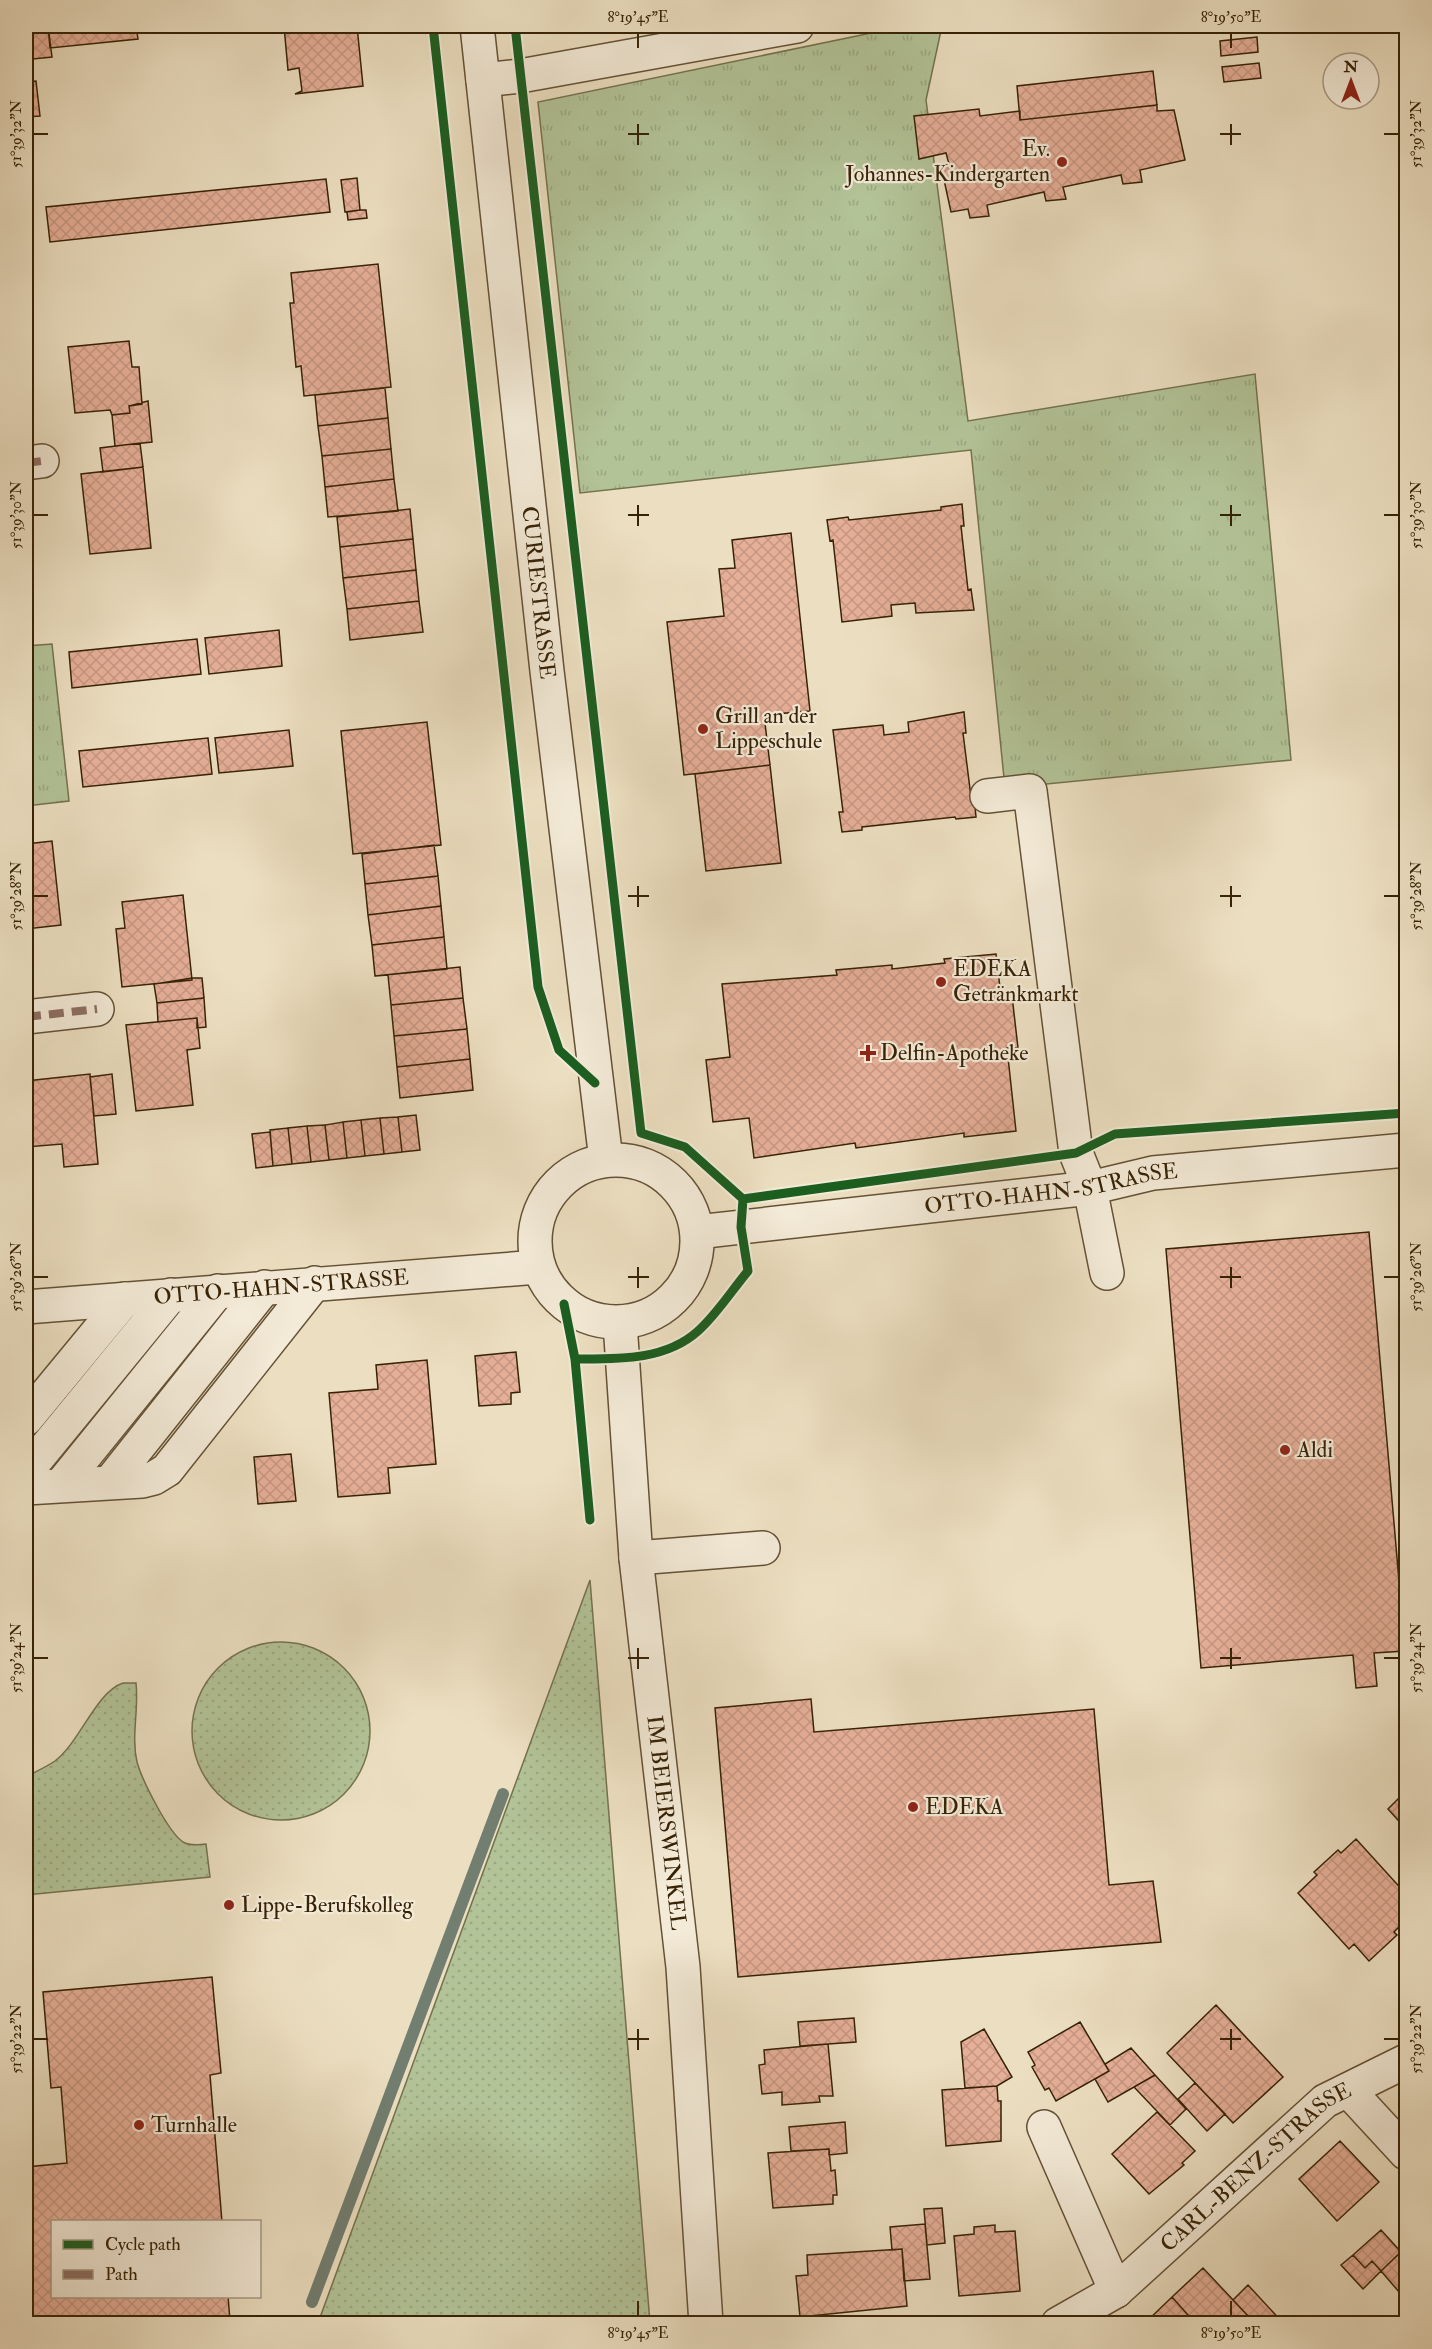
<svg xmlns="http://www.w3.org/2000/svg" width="1432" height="2349" font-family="'IM FELL Double Pica',serif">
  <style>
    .grass { fill: url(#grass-dots); stroke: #74724e; stroke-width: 1.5 }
    .park { fill: url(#park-tufts); stroke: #74724e; stroke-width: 1.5 }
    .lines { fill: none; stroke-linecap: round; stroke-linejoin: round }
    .stream { stroke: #717e70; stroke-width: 12 }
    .building { fill: url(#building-cross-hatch); stroke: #362206; stroke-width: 1.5 }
    .minor-casing { stroke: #645135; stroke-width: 36 }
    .minor { stroke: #f3ead7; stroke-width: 33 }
    .quiet { stroke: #8d6e63; stroke-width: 8; stroke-dasharray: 15 8; stroke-linecap: butt }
    .cycleway-casing { stroke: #f3ead7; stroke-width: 13 }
    .cycleway { stroke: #1b5e20; stroke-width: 9 }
    .ticks { fill: none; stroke: #362206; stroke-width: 2 }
    .poi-dot { fill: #8f2418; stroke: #f3ead7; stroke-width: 2 }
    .labels { text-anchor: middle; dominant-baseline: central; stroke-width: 4.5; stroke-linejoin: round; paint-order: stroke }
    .poi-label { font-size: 22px; fill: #362206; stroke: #f3ead7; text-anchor: start }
    .street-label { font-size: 22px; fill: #362206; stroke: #f3ead7 }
    .neatline { fill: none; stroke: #362206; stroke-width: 2 }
    .ticks-label { font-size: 15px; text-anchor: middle; fill: #362206 }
  </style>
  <defs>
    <pattern id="grass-dots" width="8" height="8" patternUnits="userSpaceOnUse" patternTransform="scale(1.5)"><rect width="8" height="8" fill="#b2c397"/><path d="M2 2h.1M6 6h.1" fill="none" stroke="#9aa781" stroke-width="1.8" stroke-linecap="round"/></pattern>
    <pattern id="park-tufts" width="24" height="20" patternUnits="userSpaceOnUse" patternTransform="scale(1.5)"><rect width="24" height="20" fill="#b2c397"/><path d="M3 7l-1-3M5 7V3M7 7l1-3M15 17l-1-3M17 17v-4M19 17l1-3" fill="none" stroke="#9aa781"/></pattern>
    <pattern id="building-cross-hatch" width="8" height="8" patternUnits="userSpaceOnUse" patternTransform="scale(1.5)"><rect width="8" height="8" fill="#e6af98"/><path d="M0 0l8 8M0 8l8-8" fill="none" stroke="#c69682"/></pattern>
  </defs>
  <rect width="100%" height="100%" fill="#ecdfc1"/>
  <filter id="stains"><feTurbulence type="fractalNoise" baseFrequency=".00333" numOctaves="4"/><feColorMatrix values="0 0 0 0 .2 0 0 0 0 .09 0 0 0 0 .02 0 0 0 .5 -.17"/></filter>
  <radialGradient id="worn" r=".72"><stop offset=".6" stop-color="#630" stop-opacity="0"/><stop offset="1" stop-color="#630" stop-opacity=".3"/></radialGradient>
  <path class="grass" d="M590,1580L650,2323H318Z
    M192 1731a89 89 0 1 1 178 0a89 89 0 1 1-178 0Z
    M123,1683H136C139,1709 131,1736 137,1762C142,1780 168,1832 183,1842C190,1846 199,1845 206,1844L210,1877L26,1895V1777C35,1772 46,1767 55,1761C80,1742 96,1692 123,1683Z"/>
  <path class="park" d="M905,26H942L926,100L968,421L1255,374L1291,760L1005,788L971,450L580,493L538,102Z
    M52,644L69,801L26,806V646Z"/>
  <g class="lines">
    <path class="stream" d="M312,2302L503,1794"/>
  </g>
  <path class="building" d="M30,26H48L52,57L33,59Z
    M48,26H136L138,39L50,48Z
    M284,26H357L363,86L295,94L302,91L299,68L288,70Z
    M1257,37L1258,52L1221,56L1220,41Z
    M1259,63L1261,78L1224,82L1222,67Z
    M1153,71L1157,105L1020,120L1017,86Z
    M36,81L40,116L26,117V82Z
    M1157,105V111L1174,110L1185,160L1140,170L1142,182L1123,184L1121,175L1063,187L1066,199L1046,201L1044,192L987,205L989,216L970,218L968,209L951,212L941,166L949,164L946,153L919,159L914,116L979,109L980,116L1020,111V120Z
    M357,178L360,210L345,212L341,180Z
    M326,179L330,212L50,242L46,207Z
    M360,210H366L367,218L348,220L347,212Z
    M378,264L391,387L304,396L301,366L296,367L290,303H294L291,273Z
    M129,341L132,367H139L142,404L129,406L130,413L112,415L110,410L75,413L68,347Z
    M385,388L388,418L318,426L315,395Z
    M148,401L152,442L115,446L112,415L130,413L129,406Z
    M388,418L391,449L322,456L318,426Z
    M140,443L143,467L103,472L100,448Z
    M391,449L394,479L325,487L322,456Z
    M143,467L151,548L90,554L81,474Z
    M394,479L398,511L328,517L325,487Z
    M962,504L964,526H961L968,590L971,589L974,610L916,613L915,603L891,605L892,616L842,622L833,540L830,541L827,520L848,517L849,520L941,510V507Z
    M410,509L413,539L340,547L337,517Z
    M791,533L810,711L764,715L770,765L684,775L667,622L724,616L719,569L735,568L732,540Z
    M413,539L416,570L343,578L340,547Z
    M26,564L30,604H26Z
    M416,570L419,601L347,609L343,578Z
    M419,601L423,632L350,640L347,609Z
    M279,630L282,666L209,674L205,638Z
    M197,639L201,674L72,688L69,652Z
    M964,712L966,733H963L971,797H974L976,817L956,819L955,817L862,827V830L842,832L839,812H843L833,730L883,725L884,735L909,732L908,722Z
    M427,722L441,845L353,854L341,731Z
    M289,730L293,766L219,773L215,738Z
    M208,738L212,774L83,787L79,751Z
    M770,765L781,863L706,871L695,774Z
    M52,841L61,925L26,929V844Z
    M434,845L438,876L365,884L362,854Z
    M438,876L441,906L368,915L365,884Z
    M183,895L192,980L122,987L116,929L125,928L122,902Z
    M441,906L444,937L372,945L368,915Z
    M444,937L447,969L375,976L372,945Z
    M996,954L1001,996H1012L1018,1048H1007L1016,1131L964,1137V1133L856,1148L855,1143L754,1158L749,1118L713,1122L706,1060L730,1057L722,984L837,975L836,970L892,965V969L945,963L944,959Z
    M460,967L463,998L391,1005L388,975L375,976Z
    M192,978H202L204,998L157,1003L154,984Z
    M204,998L206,1027L197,1028V1018L158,1022L157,1003Z
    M463,998L467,1029L394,1036L391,1005Z
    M197,1018L200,1048L187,1050L193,1105L136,1111L126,1025Z
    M467,1029L470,1059L397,1067L394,1036Z
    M470,1059L473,1090L400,1098L397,1067Z
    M90,1074L98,1164L64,1167L62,1144L26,1147V1081Z
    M112,1074L116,1114L94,1116L90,1077Z
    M416,1115L420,1150L402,1152L398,1117Z
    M398,1117L402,1152L384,1154L380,1118Z
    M380,1118L384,1154L365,1156L361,1120Z
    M361,1120L365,1156L347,1158L343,1122Z
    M343,1122L347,1158L329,1160L325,1125Z
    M325,1125L329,1160L311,1162L307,1126Z
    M307,1126L311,1162L292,1164L288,1128Z
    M288,1128L292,1164L273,1166L270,1130Z
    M270,1132L273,1166L256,1168L252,1134Z
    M1369,1232L1405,1651L1374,1653L1377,1686L1356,1688L1353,1655L1201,1668L1166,1249Z
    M516,1352L520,1392L511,1393V1404L479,1406L475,1356Z
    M427,1360L436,1464L388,1468L390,1493L338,1497L329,1393L378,1389L376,1365Z
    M291,1454L296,1501L258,1504L254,1457Z
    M811,1699L814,1732L1094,1709L1109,1885L1153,1881L1161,1942L738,1977L715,1708Z
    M1406,1791V1829L1388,1809Z
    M1356,1839L1406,1894V1920L1394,1932L1397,1935L1369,1961L1354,1944L1349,1949L1298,1893L1317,1875L1314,1872L1338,1850L1341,1853Z
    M212,1977L221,2073L210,2075L222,2222H52V2296H228L230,2321L249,2319V2324H26V2167L67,2163L61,2087L51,2088L43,1992Z
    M1216,2005L1283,2077L1233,2123L1167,2053Z
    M854,2018L856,2042L800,2046L798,2022Z
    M1080,2022L1109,2071L1056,2101L1049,2088L1045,2090L1032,2067L1035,2065L1028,2052Z
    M984,2029L1012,2077L997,2086L965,2088L961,2042Z
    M828,2044L833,2096H819L820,2102L782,2105V2092L762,2094L759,2065L765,2064L764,2050Z
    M1131,2048L1155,2075L1108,2102L1095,2079L1109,2071L1105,2064Z
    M1155,2075L1186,2109L1170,2125L1134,2087Z
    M1195,2083L1225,2114L1207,2131L1178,2099Z
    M997,2086L998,2101H1001V2141L946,2146L942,2090Z
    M1157,2112L1195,2151L1182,2163L1184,2165L1149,2194L1112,2154Z
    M845,2122L847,2153L829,2155V2149L791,2151L789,2127Z
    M1340,2141L1379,2182L1337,2221L1299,2179Z
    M829,2149L831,2171L835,2170L837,2195H833V2204L773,2208L768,2153Z
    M942,2208L945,2243L927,2245L924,2209Z
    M925,2224L930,2279L904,2281L902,2249L892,2250L890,2227Z
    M995,2225V2232L1015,2231L1020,2291L959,2296L954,2236L974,2234V2227Z
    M1381,2230L1401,2252L1381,2271L1372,2261L1365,2268L1353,2255Z
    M1406,2247V2300L1381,2271Z
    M902,2249L907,2306L800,2317L796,2276L808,2275L807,2255Z
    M1353,2255L1365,2268L1372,2261L1381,2271L1363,2289L1341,2265Z
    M1203,2268L1251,2319L1246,2324H1196L1172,2297Z
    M1248,2285L1284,2324H1255L1251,2319L1233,2300Z
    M1172,2297L1196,2324H1144Z"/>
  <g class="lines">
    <defs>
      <g id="minor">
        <path id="s1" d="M477,26L547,671L606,1160"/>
        <path d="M483,80L520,76L797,26"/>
        <path d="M26,463L42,461"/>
        <path d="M987,796L1030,791L1076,1153L1090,1188L1107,1273"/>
        <path d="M26,1017L97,1009"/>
        <circle cx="616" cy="1241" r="81"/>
        <path id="s2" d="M697,1232L1090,1188L1153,1173L1406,1150"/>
        <path id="s3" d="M26,1307L538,1267"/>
        <path id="s4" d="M620,1323L636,1558L683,1967L706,2324"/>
        <path d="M26,1419L125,1299"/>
        <path d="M26,1472L171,1295"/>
        <path d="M111,1481L265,1287"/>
        <path d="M61,1485L218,1291"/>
        <path d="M26,1488L142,1481L154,1478L167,1470L315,1283"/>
        <path d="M636,1558L763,1548"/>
        <path d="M1348,2090L1406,2153"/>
        <path d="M1044,2127L1116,2291"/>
        <path id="s5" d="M1058,2324L1116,2291L1325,2101L1406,2061"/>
      </g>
    </defs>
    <use href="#minor" class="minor-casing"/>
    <use href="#minor" class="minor"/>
    <path class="quiet" d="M26,463L42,461
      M26,1017L97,1009"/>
    <defs>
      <path id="cycleway" d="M433,26L538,987L559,1050L595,1083
        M515,26L641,1133L685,1147L743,1199L741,1227L748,1271C732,1290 717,1314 698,1331C665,1361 616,1359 575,1359
        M743,1199L1076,1153L1115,1134L1406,1113
        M564,1304L575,1359L590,1520"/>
    </defs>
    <use href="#cycleway" class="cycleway-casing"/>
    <use href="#cycleway" class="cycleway"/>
  </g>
  <path class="ticks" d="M638,33V48M1231,33V48M638,124V145M1231,124V145M33,134H48M628,134H649M1220,134H1241M1384,134H1399M638,505V526M1231,505V526M33,515H48M628,515H649M1220,515H1241M1384,515H1399M638,886V907M1231,886V907M33,896H48M628,896H649M1220,896H1241M1384,896H1399M638,1267V1288M1231,1267V1288M33,1277H48M628,1277H649M1220,1277H1241M1384,1277H1399M638,1648V1669M1231,1648V1669M33,1658H48M628,1658H649M1220,1658H1241M1384,1658H1399M638,2029V2050M1231,2029V2050M33,2039H48M628,2039H649M1220,2039H1241M1384,2039H1399M638,2301V2316M1231,2301V2316"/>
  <g class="poi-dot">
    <circle cx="1062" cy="162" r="6"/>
    <circle cx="703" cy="729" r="6"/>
    <circle cx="941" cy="982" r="6"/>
    <path d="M865 1044h6v6h6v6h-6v6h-6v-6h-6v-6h6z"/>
    <circle cx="1285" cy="1450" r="6"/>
    <circle cx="913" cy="1807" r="6"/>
    <circle cx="229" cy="1905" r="6"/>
    <circle cx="139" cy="2125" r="6"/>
  </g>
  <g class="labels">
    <g class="poi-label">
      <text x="1050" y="149" text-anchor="end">Ev.<tspan x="1050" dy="25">Johannes-Kindergarten</tspan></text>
      <text x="715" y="716">Grill an der<tspan x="715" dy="25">Lippeschule</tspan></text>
      <text x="953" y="969">EDEKA<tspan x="953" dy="25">Getränkmarkt</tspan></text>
      <text x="880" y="1053">Delfin-Apotheke</text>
      <text x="1297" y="1450">Aldi</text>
      <text x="925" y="1807">EDEKA</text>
      <text x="241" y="1905">Lippe-Berufskolleg</text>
      <text x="151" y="2125">Turnhalle</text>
    </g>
    <g class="street-label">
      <text stroke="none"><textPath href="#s1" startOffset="570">CURIESTRASSE</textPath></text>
      <text stroke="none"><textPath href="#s2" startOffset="357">OTTO-HAHN-STRASSE</textPath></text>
      <text stroke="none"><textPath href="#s3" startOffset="256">OTTO-HAHN-STRASSE</textPath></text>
      <text stroke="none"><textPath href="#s4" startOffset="502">IM BEIERSWINKEL</textPath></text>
      <text stroke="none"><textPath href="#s5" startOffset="254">CARL-BENZ-STRASSE</textPath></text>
    </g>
  </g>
  <rect width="1432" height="2349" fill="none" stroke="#ecdfc1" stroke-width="66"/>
  <rect x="51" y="2220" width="210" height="78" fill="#f3ead7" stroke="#a79a83" stroke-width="1.5"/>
  <rect x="63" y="2240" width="30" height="9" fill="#1b5e20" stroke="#a79a83" stroke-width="1.5"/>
  <text x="105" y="2250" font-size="18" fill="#362206">Cycle path</text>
  <rect x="63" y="2270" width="30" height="9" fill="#8d6e63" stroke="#a79a83" stroke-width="1.5"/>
  <text x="105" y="2280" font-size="18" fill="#362206">Path</text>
  <g transform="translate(1351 81)"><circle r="28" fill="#f3ead7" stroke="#a79a83" stroke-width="1.5"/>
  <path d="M0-4.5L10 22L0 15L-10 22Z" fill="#8f2418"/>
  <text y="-9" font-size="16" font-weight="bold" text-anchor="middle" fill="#362206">N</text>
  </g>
  <rect x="33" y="33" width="1366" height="2283" class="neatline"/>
  <g class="ticks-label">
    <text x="638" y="22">8°19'45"E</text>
    <text x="1231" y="22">8°19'50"E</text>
    <text transform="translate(16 134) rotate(-90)" y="5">51°39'32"N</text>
    <text transform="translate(1416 134) rotate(-90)" y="5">51°39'32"N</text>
    <text transform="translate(16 515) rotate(-90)" y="5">51°39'30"N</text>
    <text transform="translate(1416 515) rotate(-90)" y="5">51°39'30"N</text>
    <text transform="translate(16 896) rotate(-90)" y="5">51°39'28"N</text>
    <text transform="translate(1416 896) rotate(-90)" y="5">51°39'28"N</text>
    <text transform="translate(16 1277) rotate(-90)" y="5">51°39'26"N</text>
    <text transform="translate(1416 1277) rotate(-90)" y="5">51°39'26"N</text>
    <text transform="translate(16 1658) rotate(-90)" y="5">51°39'24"N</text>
    <text transform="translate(1416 1658) rotate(-90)" y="5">51°39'24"N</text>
    <text transform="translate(16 2039) rotate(-90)" y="5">51°39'22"N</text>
    <text transform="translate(1416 2039) rotate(-90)" y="5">51°39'22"N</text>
    <text x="638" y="2338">8°19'45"E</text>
    <text x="1231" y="2338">8°19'50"E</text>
  </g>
  <rect width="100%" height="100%" filter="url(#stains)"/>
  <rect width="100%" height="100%" fill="url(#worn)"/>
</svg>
